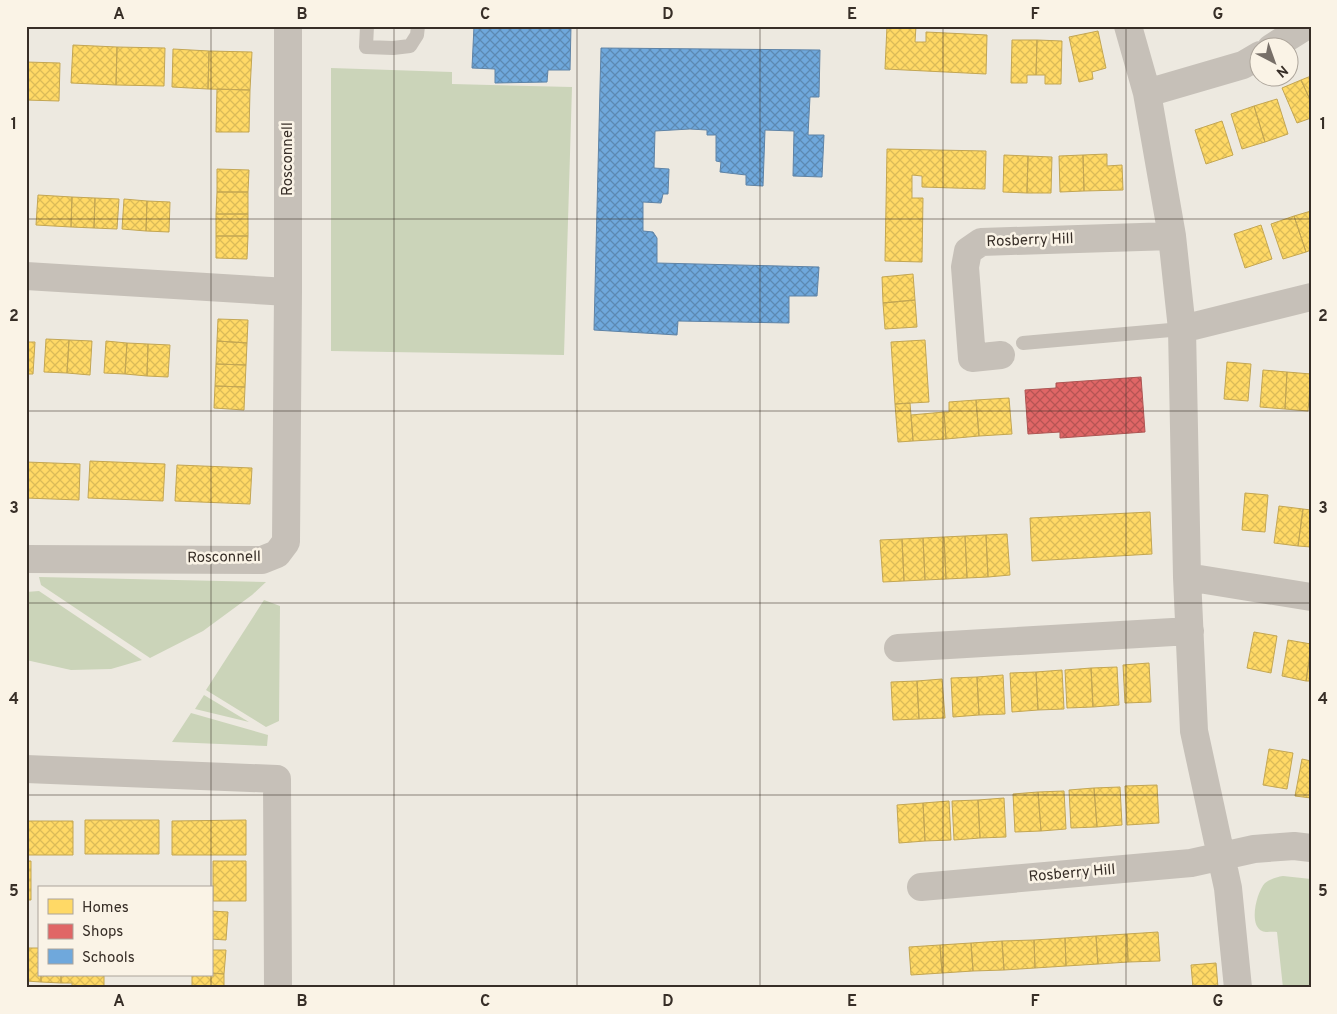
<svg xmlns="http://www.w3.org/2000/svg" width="1337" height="1014" font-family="Overpass,sans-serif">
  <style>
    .green { fill: #cbd4b9 }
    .homes { fill: url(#homes-cross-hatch); stroke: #c3a653 }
    .shops { fill: url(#shops-cross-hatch); stroke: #ad5553 }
    .schools { fill: url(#schools-cross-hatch); stroke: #5e83a6 }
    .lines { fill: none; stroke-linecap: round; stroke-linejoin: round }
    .lane { stroke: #c6c0b8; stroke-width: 14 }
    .street { stroke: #c6c0b8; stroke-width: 28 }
    .grid { fill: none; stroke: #372e27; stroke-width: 1; stroke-opacity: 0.55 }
    .labels { text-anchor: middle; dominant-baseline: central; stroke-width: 5; stroke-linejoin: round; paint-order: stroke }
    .street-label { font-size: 15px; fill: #372e27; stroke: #faf3e6 }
    .neatline { fill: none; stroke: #372e27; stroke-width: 2 }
    .grid-label { font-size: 16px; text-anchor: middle; font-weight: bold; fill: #372e27 }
  </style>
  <defs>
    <pattern id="homes-cross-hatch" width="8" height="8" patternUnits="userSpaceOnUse" patternTransform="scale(1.25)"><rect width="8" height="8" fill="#ffd966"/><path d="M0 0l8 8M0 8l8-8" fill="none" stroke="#dbbb58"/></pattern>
    <pattern id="shops-cross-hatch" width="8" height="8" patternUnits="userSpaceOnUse" patternTransform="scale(1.25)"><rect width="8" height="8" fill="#e06666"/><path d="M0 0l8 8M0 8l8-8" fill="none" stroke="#b65454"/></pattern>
    <pattern id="schools-cross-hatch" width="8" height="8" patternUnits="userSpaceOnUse" patternTransform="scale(1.25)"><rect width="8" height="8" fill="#6fa8dc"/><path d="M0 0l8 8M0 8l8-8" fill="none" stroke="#5c89b2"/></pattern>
  </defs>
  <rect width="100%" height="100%" fill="#ede9e0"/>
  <path class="green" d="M331,68L452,72V84L572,87L564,355L331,351Z
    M39,577L266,582L252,595L203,631L150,658L41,585Z
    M39,591L142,660L111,669L71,670L26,660V592Z
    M264,600L280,606L279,721L266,727L206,690Z
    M204,695L249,722L195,709Z
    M191,713L268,735L267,746L172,742Z
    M1283,876L1311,879V988H1283L1277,932C1273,931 1266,933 1262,931C1248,925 1257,891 1265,883C1270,879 1277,877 1283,876Z"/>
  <path class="homes" d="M887,26H916L915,42H926V32L987,35L986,74L885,69Z
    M1098,31L1106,68L1092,72L1093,79L1079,82L1069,37Z
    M1012,40H1037L1036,75H1027V83H1011Z
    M1037,40L1062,41L1061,84H1045V75H1036Z
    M73,45L117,47L116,85L71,83Z
    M117,47L165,48L164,86L116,85Z
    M173,49L209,51L208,89L172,87Z
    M209,51L252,52L250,90L208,89Z
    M26,62L60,63L59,101L26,100Z
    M1311,76V102L1301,80Z
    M1301,80L1311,102V118L1297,123L1282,88Z
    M217,89L250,90L249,132H216Z
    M1277,99L1288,134L1265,142L1254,106Z
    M1254,106L1265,142L1242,149L1231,114Z
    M1222,121L1233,155L1206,164L1195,130Z
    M887,149L986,151L985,189L922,187V176L912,175V198H923L922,262L885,261Z
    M1107,154V166L1122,165L1123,190L1084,191L1083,155Z
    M1004,155L1028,156L1027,193L1003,192Z
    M1083,155L1084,191L1060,192L1059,156Z
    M1028,156L1052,157L1051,193H1027Z
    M217,169L249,170L248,192H217Z
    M217,192H248V214H216Z
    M38,195L72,197L71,227L36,225Z
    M72,197L95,198L94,228L71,227Z
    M95,198L119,199L117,229L94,228Z
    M124,199L147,201L146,231L122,229Z
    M147,201L170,202L169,232L146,231Z
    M1311,211V250L1306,252L1294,216Z
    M216,214H248V236H216Z
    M1294,216L1306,252L1283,259L1271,224Z
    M1261,225L1272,259L1245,268L1234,234Z
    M216,236H248L247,259L216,258Z
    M913,274L915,300L883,303L882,277Z
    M915,300L917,327L885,329L883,303Z
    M218,319L248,320L247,343L217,341Z
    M46,339L69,340L67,373L44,372Z
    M69,340L92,341L90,375L67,373Z
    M925,340L929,402L895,404L891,342Z
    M106,341L127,343L125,374L104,373Z
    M217,341L247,343L246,365L216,364Z
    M26,342H35L33,374H26Z
    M127,343L148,344L147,376L125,374Z
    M148,344L170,345L168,377L147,376Z
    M1227,362L1251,364L1248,401L1224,399Z
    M216,364L246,365L245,387L215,386Z
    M1263,370L1287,372L1285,409L1260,407Z
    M1287,372L1311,374L1308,411L1285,409Z
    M215,386L245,387L244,410L214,408Z
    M1009,398L1012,434L979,436L976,400Z
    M976,400L979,436L946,439L944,412H949V402Z
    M910,403L913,441L898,442L895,404Z
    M944,412L946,439L913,441L911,415Z
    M90,461L165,464L163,501L88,498Z
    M26,462L80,464L79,500L26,498Z
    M177,465L252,468L250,504L175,501Z
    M1245,493L1268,495L1265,532L1242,530Z
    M1279,506L1303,509L1298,546L1274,543Z
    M1303,509L1311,510V547L1298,546Z
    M1150,512L1152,554L1032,561L1030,518Z
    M1007,534L1010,575L988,577L986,535Z
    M986,535L988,577L967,578L965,536Z
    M965,536L967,578L946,579L944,537Z
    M944,537L946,579L925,580L923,538Z
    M923,538L925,580L904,581L902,539Z
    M902,539L904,581L883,582L880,540Z
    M1254,632L1277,636L1271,673L1247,668Z
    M1288,640L1311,644L1306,681L1282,676Z
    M1311,651V681H1306Z
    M1149,663L1151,702L1125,703L1123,665Z
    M1117,667L1119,705L1093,707L1091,668Z
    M1091,668L1093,707L1067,708L1065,670Z
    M1062,670L1064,709L1038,710L1036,672Z
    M1036,672L1038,710L1012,712L1010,673Z
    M1003,675L1005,714L979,715L977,677Z
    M977,677L979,715L953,717L951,678Z
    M942,679L945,718L919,719L917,681Z
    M917,681L919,719L893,720L891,682Z
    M1269,749L1293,753L1287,789L1263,785Z
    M1302,759L1311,761V798L1295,796Z
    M1157,785L1159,823L1127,825L1125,786Z
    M1120,787L1122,825L1097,827L1094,788Z
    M1094,788L1097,827L1071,828L1069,790Z
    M1064,791L1066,829L1041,831L1038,792Z
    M1038,792L1041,831L1015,832L1013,794Z
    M1004,798L1006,837L980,838L978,800Z
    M978,800L980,838L954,840L952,801Z
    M949,801L951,840L925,841L923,803Z
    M923,803L925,841L899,843L897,805Z
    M85,820H159V854H85Z
    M246,820V855H172V821Z
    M26,821H73V855H26Z
    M26,861H31V900H26Z
    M213,861H246V901H213Z
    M211,911L228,912L226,940L211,939Z
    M1158,932L1160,961L1128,962L1127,934Z
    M1127,934L1128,962L1098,964L1096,936Z
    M1096,936L1098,964L1066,966L1065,938Z
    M1065,938L1066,966L1035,968L1034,940Z
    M1034,940L1035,968L1004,970L1002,941Z
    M1002,941L1004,970L973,971L971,943Z
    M971,943L973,971L942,973L940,945Z
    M940,945L942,973L911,975L909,947Z
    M26,948H39V975H41V982L26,981Z
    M211,950H226L224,974L211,973Z
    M1216,963L1218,988H1193L1191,965Z
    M211,973L224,974V988H192V975H211Z
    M41,975H61V983L41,982Z
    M61,975H104V988L72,987V983H61Z"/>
  <path class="shops" d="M1141,377L1145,432L1060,438V432L1028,434L1025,390L1056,388V383Z"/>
  <path class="schools" d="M474,26H571L570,70H548L547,82L495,83V69L472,68Z
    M601,48L820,50L819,97H810L808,135H824L822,177L793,176L794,131L765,130L763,186L746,185V175L720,172L721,162L716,161V135H707V130L690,129L655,131L654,168L669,169L668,194H663L661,203L643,202V231L653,232L657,238V263L819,267L817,296H789V323L678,321L677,335L594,330Z"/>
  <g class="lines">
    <path class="lane" d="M367,26L366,47L393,48L410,46L417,35L418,26
      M1023,343L1182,329"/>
    <path class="street" d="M1128,26L1147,93L1172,236L1182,329L1187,577L1194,731L1228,888L1238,988
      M1271,48L1306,26
      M1147,93L1243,65L1260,55
      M26,276L288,292
      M1182,329L1311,297
      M1001,355L972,358L965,267L968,251L981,242L1172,236
      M26,559L262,560L277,554L286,542L288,292V26
      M1187,577L1311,597
      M898,648L1190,631
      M26,769L277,779L278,988
      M921,887L1191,863L1254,849L1294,846L1311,848"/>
  </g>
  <path class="grid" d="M211,26V888M394,26V988M577,26V988M760,26V988M943,26V988M1126,26V988M26,219H1311M26,411H1311M26,603H1311M26,795H1311M211,975V988"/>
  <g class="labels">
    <g class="street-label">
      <text transform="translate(288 159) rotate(-90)">Rosconnell</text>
      <text transform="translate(1030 241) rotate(-2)">Rosberry Hill</text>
      <text transform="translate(224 558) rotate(-1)">Rosconnell</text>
      <text transform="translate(1072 874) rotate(-5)">Rosberry Hill</text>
    </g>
  </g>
  <rect width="1337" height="1014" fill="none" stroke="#faf3e6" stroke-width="55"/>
  <rect x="38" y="886" width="175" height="90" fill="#faf3e6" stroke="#aca49a"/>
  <rect x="48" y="899" width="25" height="15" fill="#ffd966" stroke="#aca49a"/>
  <text x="82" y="912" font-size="15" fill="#372e27">Homes</text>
  <rect x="48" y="924" width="25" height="15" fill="#e06666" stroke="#aca49a"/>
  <text x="82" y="936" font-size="15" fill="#372e27">Shops</text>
  <rect x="48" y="949" width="25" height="15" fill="#6fa8dc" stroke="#aca49a"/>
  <text x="82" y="962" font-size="15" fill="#372e27">Schools</text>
  <g transform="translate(1274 62) rotate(139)"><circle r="24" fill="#faf3e6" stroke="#aca49a"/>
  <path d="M0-4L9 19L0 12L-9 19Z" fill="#776f68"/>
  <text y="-8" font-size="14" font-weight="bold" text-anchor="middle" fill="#372e27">N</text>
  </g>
  <rect x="28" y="28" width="1282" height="958" class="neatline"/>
  <g class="grid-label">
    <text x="119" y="19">A</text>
    <text x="302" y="19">B</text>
    <text x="485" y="19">C</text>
    <text x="668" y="19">D</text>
    <text x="852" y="19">E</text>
    <text x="1035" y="19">F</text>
    <text x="1218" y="19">G</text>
    <text x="14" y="129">1</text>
    <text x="1323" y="129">1</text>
    <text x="14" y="321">2</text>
    <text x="1323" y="321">2</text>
    <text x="14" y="513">3</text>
    <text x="1323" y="513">3</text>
    <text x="14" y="704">4</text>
    <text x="1323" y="704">4</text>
    <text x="14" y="896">5</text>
    <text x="1323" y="896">5</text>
    <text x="119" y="1006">A</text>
    <text x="302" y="1006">B</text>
    <text x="485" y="1006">C</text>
    <text x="668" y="1006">D</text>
    <text x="852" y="1006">E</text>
    <text x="1035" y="1006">F</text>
    <text x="1218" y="1006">G</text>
  </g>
</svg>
